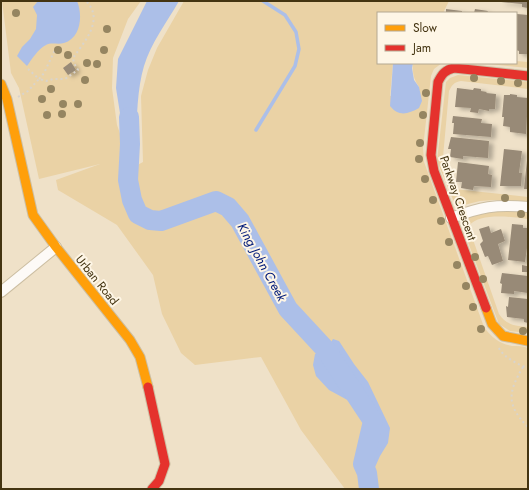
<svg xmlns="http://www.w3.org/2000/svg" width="529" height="490" font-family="Jost,sans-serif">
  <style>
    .green { fill: #ead2a5 }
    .water { fill: #acbfe8 }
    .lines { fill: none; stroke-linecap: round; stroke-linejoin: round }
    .stream { stroke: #acbfe8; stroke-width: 3.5 }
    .river { stroke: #acbfe8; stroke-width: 20 }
    .building { fill: #988a77; filter: url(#shadow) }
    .street-casing { stroke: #ccbea2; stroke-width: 12 }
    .slow-casing { stroke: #ccbea2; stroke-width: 11 }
    .jam-casing { stroke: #ccbea2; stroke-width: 11 }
    .path { stroke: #d9d4cc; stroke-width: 2; stroke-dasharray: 2 3; stroke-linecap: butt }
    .street { stroke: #fdfaf7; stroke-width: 10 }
    .slow { stroke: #ff9f0a; stroke-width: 9 }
    .jam { stroke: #e5322d; stroke-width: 9 }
    .tree { fill: #958561 }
    .labels { text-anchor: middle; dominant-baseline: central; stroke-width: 4; stroke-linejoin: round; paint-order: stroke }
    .street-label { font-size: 12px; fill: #443411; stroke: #fef6e6 }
    .water-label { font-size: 13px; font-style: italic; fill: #001a79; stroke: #fef6e6 }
  </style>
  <defs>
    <filter id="shadow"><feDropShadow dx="4.5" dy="2.5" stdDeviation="2" flood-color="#0004"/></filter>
  </defs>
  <rect width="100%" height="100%" fill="#efe1c8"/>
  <path class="green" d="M2,1H141L128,19L113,58L112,88L117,125L132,168L143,162L141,96L148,70L157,48L184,1H449L443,13H378V63H393L390,96L419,87C414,80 412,72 413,63H442L434,69L431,76L423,148L424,162L484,327C491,337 500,344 512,346C518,346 523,346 528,348V489H345L301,430L261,357L195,365L181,353L162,314L153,275L117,225L58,190L56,180L100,164L39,179L19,88L11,73Z
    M516,61L528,62V68L480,63H516Z
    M458,75L528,82V89L461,81C454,82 452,85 449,91L443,157L454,189L528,197V202L495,200L480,201L464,205L457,204L454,202L437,161L446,82L450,78Z
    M505,210L528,213V219C514,217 478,212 469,226L470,231L499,314C506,325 516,326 528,327V333L510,331L499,324L463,229C467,210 489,211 505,210Z"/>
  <path class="water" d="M38,1H77C83,15 81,38 64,43C58,45 51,42 46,45C38,49 32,59 27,66L17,56L22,47L30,39L36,29L37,15L33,7Z
    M147,1H179C167,22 151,43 144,66C137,90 137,116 136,140L130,144L122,126L116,88L118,59Z
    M393,63H413L412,68L414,80L419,87L422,101L419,108C408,114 399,117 390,106Z
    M333,339L339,341L354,364L368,382L390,428L388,443L380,456L372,474L367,473L363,464L372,421L364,409L329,390L316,376L313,365L315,354L326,350Z"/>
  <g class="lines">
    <path class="stream" d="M256,130L295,66L299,49L296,32L285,15L263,1"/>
    <path class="river" d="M129,117L130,144L128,180L132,200L138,214L150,220L161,221L216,201L228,207L240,221L288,309L326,350L373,421L363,464L367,473L369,489"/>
  </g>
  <path class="building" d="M501,1H528V8L522,7V4L501,2Z
    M446,9L462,11V13H446Z
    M475,9L488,11L487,13H474Z
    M517,14L528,15V54H519V51L516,50Z
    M71,62L76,70L68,75L63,68Z
    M457,88L473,90L474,88L481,89V91L487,92L486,93L496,94L495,109H489V111L479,109L478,113L470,112L471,108L455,107Z
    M510,94L517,95V97L528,98L526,134L510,132V127L503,126L504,117H502L504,95H510Z
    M453,116L482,119L481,123L492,124L491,137L453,134L454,123H452Z
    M451,137L489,141L488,158L463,156V159L450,157L451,149H448Z
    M504,149L522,151L519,173H522L521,186H500Z
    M527,160H528V189H524Z
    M458,162L489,166L488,174L492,175L491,187L474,186L473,190L461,188L462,182H456Z
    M512,224L523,225V228H528V241L525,262L508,260Z
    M489,226L491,233L501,229L505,241L498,244L503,261L492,265L488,256L485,257L480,244L483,241L479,229Z
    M522,265L527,266V272H522Z
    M502,273L528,276V293L514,291V294L501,293L502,284L500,283Z
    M509,297L528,299V323L524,322V319L507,317L506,306L508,307Z"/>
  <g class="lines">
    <defs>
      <path id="street" d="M451,218C481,207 495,204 528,207
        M1,292L56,247"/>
      <path id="slow" d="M1,84L7,99L33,215L56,247L130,340L140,357L148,387
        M486,308L492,324L503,336L528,341"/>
      <path id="jam" d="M486,308L434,171L431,155L438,82C442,74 445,70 454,68L528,76
        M148,387L165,464L159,481L152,489"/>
    </defs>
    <use href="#street" class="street-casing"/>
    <use href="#slow" class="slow-casing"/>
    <use href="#jam" class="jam-casing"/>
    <path class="path" d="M28,69L39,79L44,73L55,50
      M18,97L28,91L39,79L46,81L53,79H65L78,70L74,63L73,58C84,42 105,20 86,1
      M499,348C503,357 519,365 528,368
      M523,367C508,392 506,405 528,427"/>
    <use href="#street" class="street"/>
    <use href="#slow" class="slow"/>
    <use href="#jam" class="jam"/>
  </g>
  <g class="tree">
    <circle cx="16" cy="13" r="4"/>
    <circle cx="107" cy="29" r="4"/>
    <circle cx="58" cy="50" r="4"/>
    <circle cx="104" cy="50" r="4"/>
    <circle cx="68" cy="55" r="4"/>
    <circle cx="87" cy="63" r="4"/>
    <circle cx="97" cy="64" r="4"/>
    <circle cx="474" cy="78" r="4"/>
    <circle cx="85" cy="80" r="4"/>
    <circle cx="501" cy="81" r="4"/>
    <circle cx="518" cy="83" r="4"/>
    <circle cx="51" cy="89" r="4"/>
    <circle cx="426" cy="93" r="4"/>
    <circle cx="42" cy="99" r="4"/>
    <circle cx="63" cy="104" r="4"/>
    <circle cx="78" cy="104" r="4"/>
    <circle cx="62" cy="114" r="4"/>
    <circle cx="47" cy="115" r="4"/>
    <circle cx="423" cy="115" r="4"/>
    <circle cx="420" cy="143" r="4"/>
    <circle cx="419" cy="159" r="4"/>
    <circle cx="425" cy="179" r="4"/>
    <circle cx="505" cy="198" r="4"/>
    <circle cx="433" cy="200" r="4"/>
    <circle cx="521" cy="214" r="4"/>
    <circle cx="441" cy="221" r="4"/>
    <circle cx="449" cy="242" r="4"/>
    <circle cx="475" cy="257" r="4"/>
    <circle cx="457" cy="265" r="4"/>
    <circle cx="483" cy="279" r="4"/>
    <circle cx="466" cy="286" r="4"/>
    <circle cx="473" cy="307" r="4"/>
    <circle cx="481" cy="329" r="4"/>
    <circle cx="523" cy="331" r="4"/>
  </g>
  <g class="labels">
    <g class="street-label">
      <text transform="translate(458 198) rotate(71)">Parkway Crescent</text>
      <text transform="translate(97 280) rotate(51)">Urban Road</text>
    </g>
    <g class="water-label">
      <text transform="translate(262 262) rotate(61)">King John Creek</text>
    </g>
  </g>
  <rect width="529" height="490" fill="none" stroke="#443411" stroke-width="4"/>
  <rect x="377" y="12" width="140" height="52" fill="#fef6e6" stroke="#b4a891"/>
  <rect x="385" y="25" width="20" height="6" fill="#ff9f0a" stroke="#b4a891"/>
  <text x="413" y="32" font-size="12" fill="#443411">Slow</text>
  <rect x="385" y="45" width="20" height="6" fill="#e5322d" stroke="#b4a891"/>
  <text x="413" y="52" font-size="12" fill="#443411">Jam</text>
</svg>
